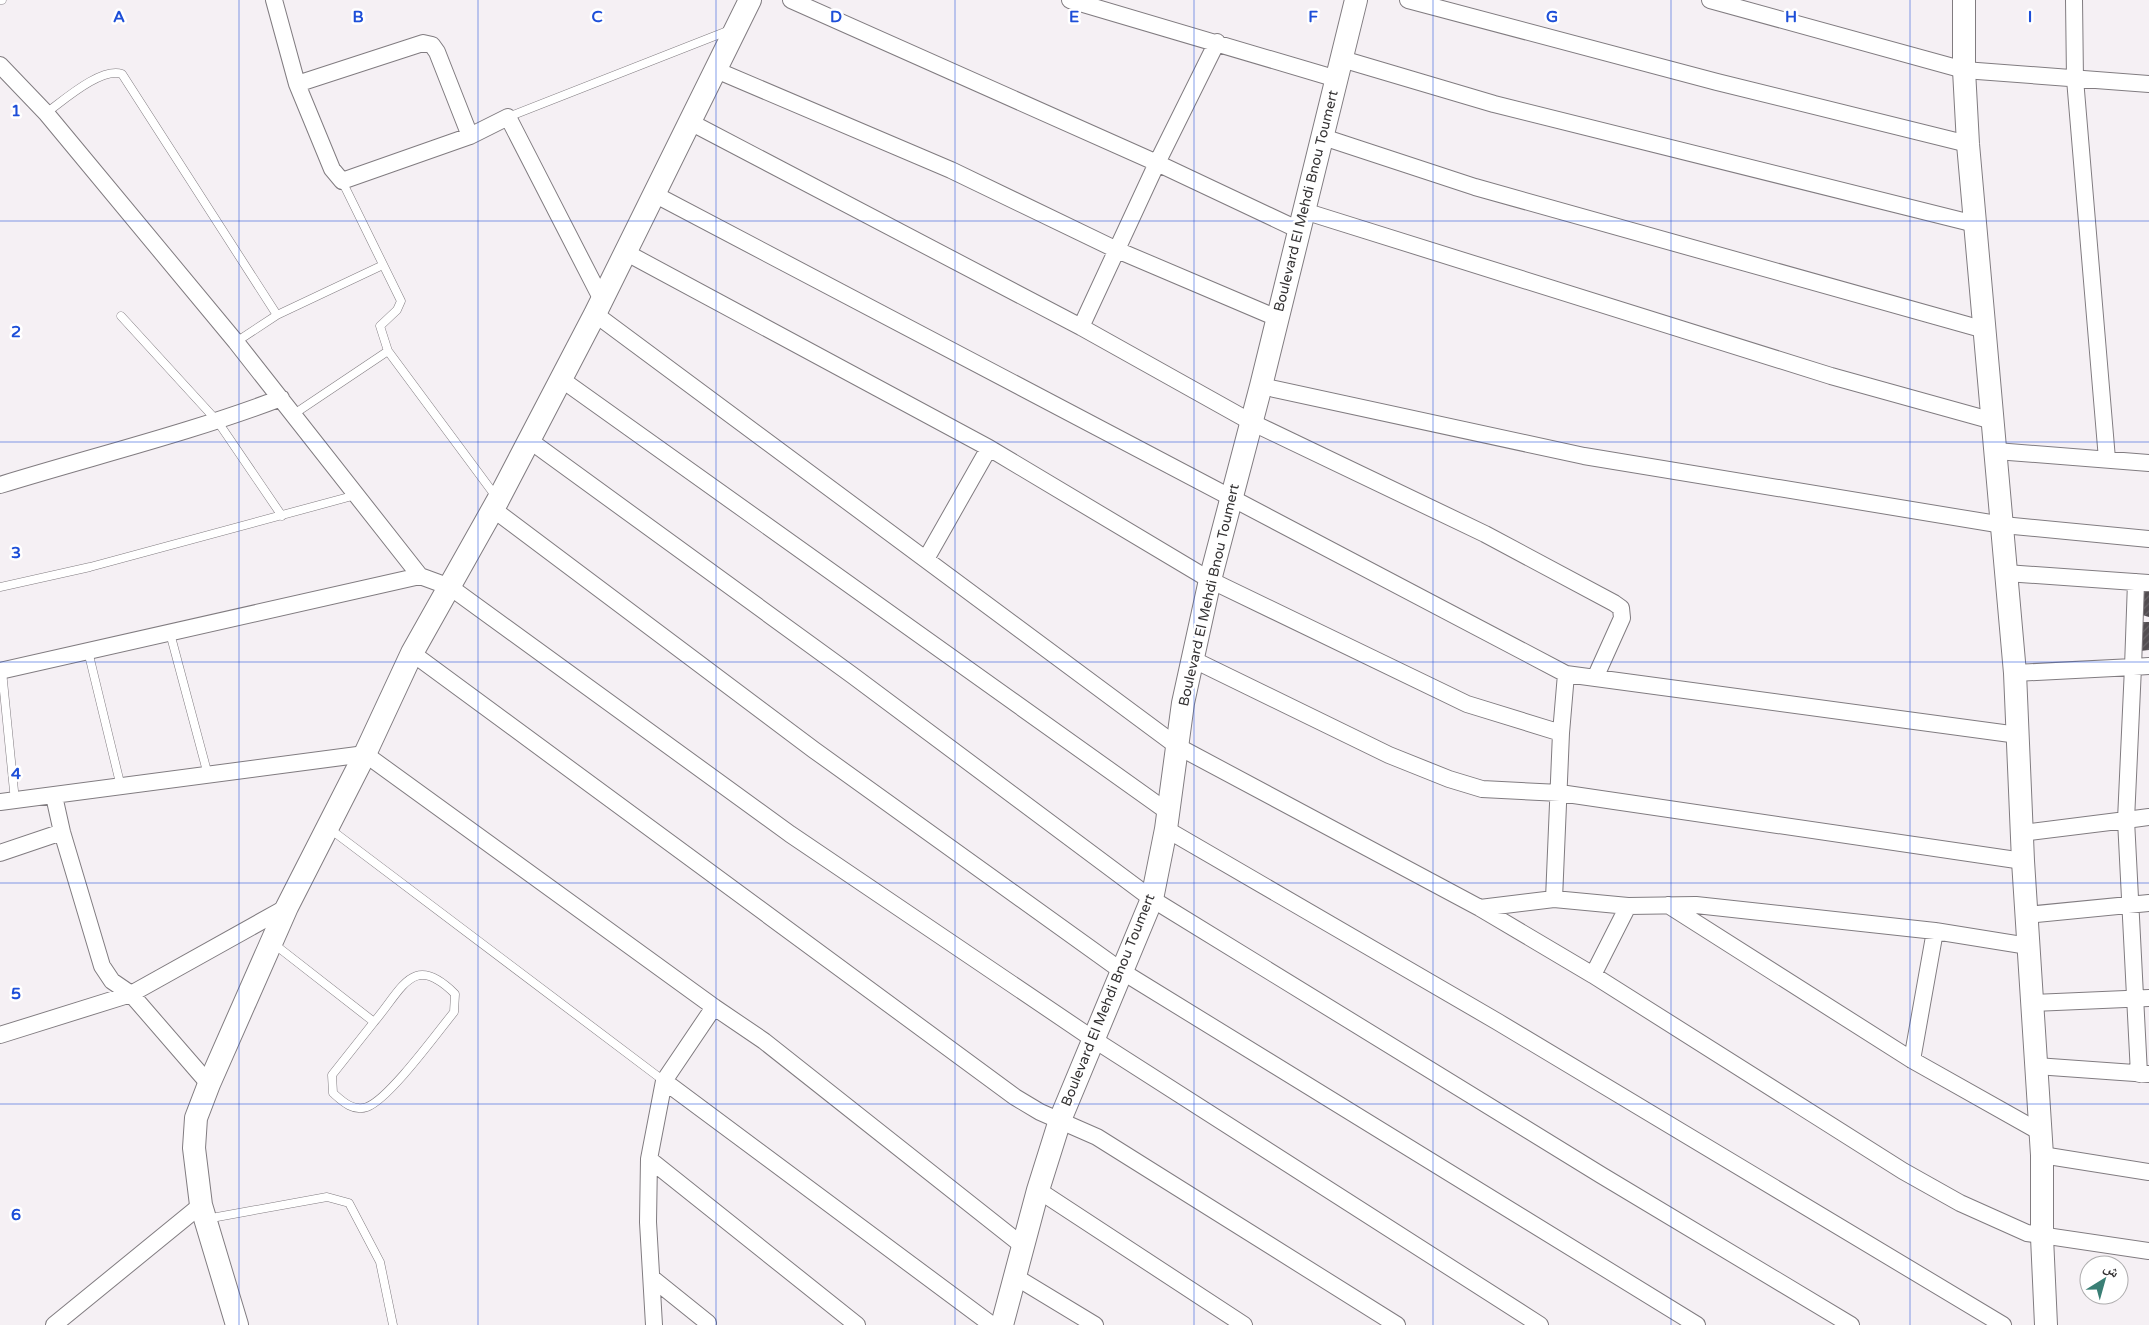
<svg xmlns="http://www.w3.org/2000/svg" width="2149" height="1325" font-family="'Varela Round','Noto Naskh Arabic',sans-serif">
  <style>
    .building { fill: url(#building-hatch) }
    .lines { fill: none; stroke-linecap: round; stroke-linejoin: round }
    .lane-casing { stroke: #817c80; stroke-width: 9 }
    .street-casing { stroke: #817c80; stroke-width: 18 }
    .secondary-casing { stroke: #817c80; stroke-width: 24 }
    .lane { stroke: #fff; stroke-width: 8 }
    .street { stroke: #fff; stroke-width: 16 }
    .secondary { stroke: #fff; stroke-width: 22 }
    .grid { fill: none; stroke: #1d4ed8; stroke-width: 1; stroke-opacity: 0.55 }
    .labels { text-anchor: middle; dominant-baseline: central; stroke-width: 5; stroke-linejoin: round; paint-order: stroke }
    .street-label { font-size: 14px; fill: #353334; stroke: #fff }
    .grid-label { font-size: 16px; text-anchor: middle; font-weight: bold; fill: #1d4ed8; stroke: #fff; stroke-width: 5; stroke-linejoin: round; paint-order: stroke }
  </style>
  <defs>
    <pattern id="building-hatch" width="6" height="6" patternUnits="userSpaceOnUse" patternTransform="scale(1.25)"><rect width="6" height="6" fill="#524d51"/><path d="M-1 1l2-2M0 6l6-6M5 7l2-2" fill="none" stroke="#686468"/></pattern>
  </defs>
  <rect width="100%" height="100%" fill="#f5f0f4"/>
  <path class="building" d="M2142,590H2149V617L2142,615Z
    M2141,622H2149V650L2140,651Z"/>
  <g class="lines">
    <defs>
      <path id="lane" d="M0,0H2
        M46,113C64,100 101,67 122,74L277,315
        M508,117L730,30
        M342,181L401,301L397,310L380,326L388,351
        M121,316L218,422L282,516
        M236,342L277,315L383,265
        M294,414L388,351L497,498
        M0,587L90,567L356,495
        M170,633L208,775
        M88,651L121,787
        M2,671L15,801
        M330,829L664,1081
        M274,944L374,1022L332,1075L333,1093C342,1101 353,1112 367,1107C389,1099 437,1033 454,1012L455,994C413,952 403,988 374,1022
        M206,1219L327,1197L349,1203L380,1262L393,1325"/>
      <path id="street" d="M274,0L297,84L332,169L342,181L470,136L508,117L602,300
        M791,0L1157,163L1299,230
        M1070,0L1337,79
        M1408,0L1717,82L1968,144
        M1710,0L1964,70L2149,84
        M2074,0L2075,79L2107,459
        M1342,59L1494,104L1975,224
        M0,65L46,113L236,342L420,576L450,587L790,834L1093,1039L1540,1325
        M716,70L951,170L1117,250L1277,318
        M297,84L423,43L432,45L437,52L470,136
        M690,122L1081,327L1251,422L1485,534L1614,603L1621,608L1622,618L1595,678
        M1323,137L1475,187L1985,330
        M654,194L1566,674L2018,735
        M1304,211L1831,376L1993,421
        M625,252L989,448L1210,580L1467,704L1561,733
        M595,314L1177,746L1480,908L1593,975L1903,1171L1960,1203L2027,1233L2149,1251
        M1081,327L1157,163L1217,42
        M561,379L1168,812
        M1261,386L1584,456L2003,525L2149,539
        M529,440L852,675L1152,899L1601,1175L1851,1325
        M1996,451L2149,463
        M0,485C94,456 189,433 281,398
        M493,509L814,750L1123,972L1697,1325
        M926,559L989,448
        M2006,573L2149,583
        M2136,582L2133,667L2149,666
        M412,653L1015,1097L1040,1112L1097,1137L1397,1325
        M1192,659L1389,755L1449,779L1482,789L1560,793L2023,861
        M0,671L420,576
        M2015,673L2133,667L2126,820L2149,817
        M54,796L62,832L102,966L112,981L131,994L287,907
        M0,802L365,754L714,1007L764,1041L1023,1246
        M1166,829L1498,1022L2003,1325
        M2022,833L2126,820L2139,1074
        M0,853L62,832
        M1554,899L1561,733L1566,674
        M1668,905L1912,1060L2040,1132
        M1480,908L1554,899L1628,906L1696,905L1935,931L2028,946
        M2026,915L2149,903
        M1593,975L1628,906
        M2033,1003L2149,998
        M0,1035L131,994L209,1084
        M1912,1060L1935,931
        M2036,1066L2149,1074
        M664,1081L992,1325
        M2042,1155L2149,1172
        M649,1159L857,1325
        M1038,1190L1244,1325
        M1014,1276L1095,1325
        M652,1278L708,1323
        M54,1325L201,1205
        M654,1325L648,1222L649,1159L664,1081L714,1007"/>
      <path id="secondary" d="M1964,0V70L1968,144L2015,673L2023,861L2042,1155V1237L2046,1325
        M237,1325L201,1205L194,1148L196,1118L209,1084L287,907L365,754L412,653L498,500L595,314L750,0
        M1002,1325L1038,1190L1060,1120L1152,899L1166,829L1183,703L1210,580L1261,386L1356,0"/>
    </defs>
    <use href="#lane" class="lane-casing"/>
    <use href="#street" class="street-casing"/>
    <use href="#secondary" class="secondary-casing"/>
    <use href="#lane" class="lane"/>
    <use href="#street" class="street"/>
    <use href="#secondary" class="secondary"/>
  </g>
  <path class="grid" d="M239,0V1325M478,0V1325M716,0V1325M955,0V1325M1194,0V1325M1433,0V1325M1671,0V1325M1910,0V1325M0,221H2149M0,442H2149M0,662H2149M0,883H2149M0,1104H2149"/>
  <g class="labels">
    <g class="street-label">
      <text transform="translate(1306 201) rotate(-76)">Boulevard El Mehdi Bnou Toumert</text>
      <text transform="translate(1209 595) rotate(-77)">Boulevard El Mehdi Bnou Toumert</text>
      <text transform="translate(1108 1000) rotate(-68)">Boulevard El Mehdi Bnou Toumert</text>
    </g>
  </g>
  <g class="grid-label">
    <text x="119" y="22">A</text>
    <text x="358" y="22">B</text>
    <text x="597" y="22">C</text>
    <text x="836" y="22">D</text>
    <text x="1074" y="22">E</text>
    <text x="1313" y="22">F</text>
    <text x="1552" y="22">G</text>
    <text x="1791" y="22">H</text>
    <text x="2030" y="22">I</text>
    <text x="16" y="116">1</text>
    <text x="16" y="337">2</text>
    <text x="16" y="558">3</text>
    <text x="16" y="779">4</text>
    <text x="16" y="999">5</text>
    <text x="16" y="1220">6</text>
  </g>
  <g transform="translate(2104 1280) rotate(37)"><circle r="24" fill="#ffffff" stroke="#aeadae"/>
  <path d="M0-4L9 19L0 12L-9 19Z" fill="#3a7f75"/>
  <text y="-8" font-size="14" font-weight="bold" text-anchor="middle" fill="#353334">ش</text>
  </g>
</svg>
